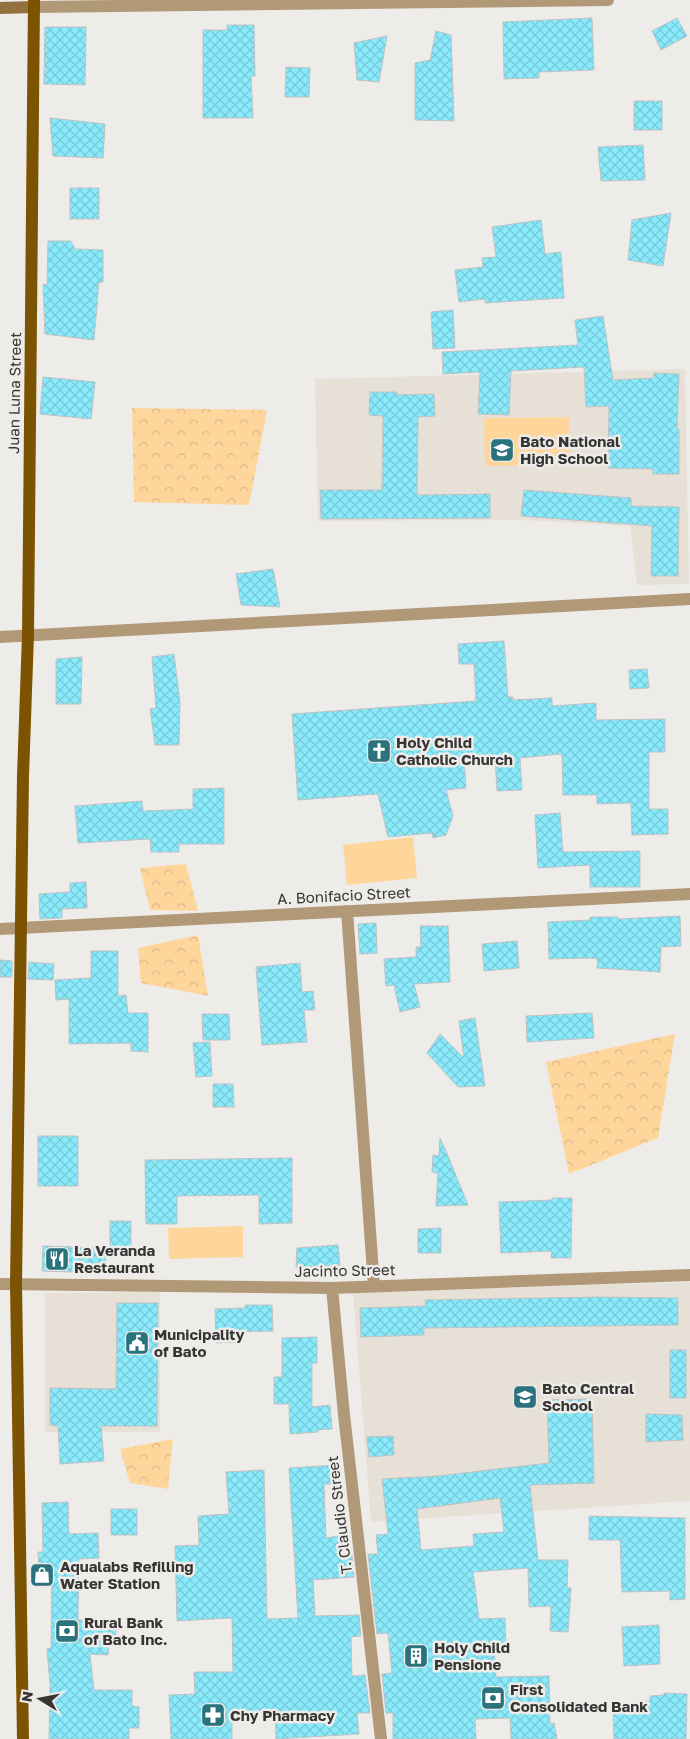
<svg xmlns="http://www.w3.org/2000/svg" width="690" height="1739" font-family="'Golos Text',sans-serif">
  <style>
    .built { fill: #e7e0d7 }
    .grass { fill: #fed69c }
    .forest { fill: url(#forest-crowns) }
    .building { fill: url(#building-cross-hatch); stroke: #bec2c3; fill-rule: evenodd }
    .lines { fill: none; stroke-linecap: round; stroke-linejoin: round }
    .street { stroke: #b19978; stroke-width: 12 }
    .secondary { stroke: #92713e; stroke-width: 12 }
    .primary { stroke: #7c5300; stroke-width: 12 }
    .labels { text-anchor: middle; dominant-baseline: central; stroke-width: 5; stroke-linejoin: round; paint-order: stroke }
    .street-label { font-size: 15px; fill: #363534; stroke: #eeece9 }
    .poi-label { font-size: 15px; font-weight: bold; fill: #363534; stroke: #eeece9; text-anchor: start }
  </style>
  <defs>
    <pattern id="forest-crowns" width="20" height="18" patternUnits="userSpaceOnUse" patternTransform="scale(1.25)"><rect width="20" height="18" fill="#fed69c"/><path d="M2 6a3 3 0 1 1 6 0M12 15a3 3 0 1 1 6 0" fill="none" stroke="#dab887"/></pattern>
    <pattern id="building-cross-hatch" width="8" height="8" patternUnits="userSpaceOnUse" patternTransform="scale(1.25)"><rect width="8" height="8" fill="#89eafb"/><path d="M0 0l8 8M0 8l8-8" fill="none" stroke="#77c9d8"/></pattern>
  </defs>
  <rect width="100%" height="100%" fill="#eeece9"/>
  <path class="built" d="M685,369L689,584L637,585L630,526L522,520L318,521L315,379Z
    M690,1282V1501L371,1522L353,1292Z
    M160,1292V1432H45V1293Z"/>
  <path class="grass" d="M569,417V465L485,466L484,418Z
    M413,837L417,878L347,885L343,845Z
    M243,1226V1257L169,1259L168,1228Z"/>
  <path class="forest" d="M132,408L267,410L249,505L134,502Z
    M186,864L198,911L150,910L140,868Z
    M198,935L208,996L141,983L138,948Z
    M675,1034L658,1138L569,1174L546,1062Z
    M173,1439L168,1489L130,1483L120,1449Z"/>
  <path class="building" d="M592,18L594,70L539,72V78L504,79L503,22Z
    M677,18L687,36L661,50L652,31Z
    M227,25H254L255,76H251L253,118H203V30H227Z
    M45,27H86L85,85L44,84Z
    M436,31L451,35L454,121L415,120V63L430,60Z
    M387,36L379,82L357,80L354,43Z
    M286,67L310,68L309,97H285Z
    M634,101H662V130H634Z
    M50,118L105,124L103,158L53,156Z
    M643,145L645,180L601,181L598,147Z
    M70,188H99V219H70Z
    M671,213L663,266L628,260L632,220Z
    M541,220L545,254L561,252L564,298L485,303V299L459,302L455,270L483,267L482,258L496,257L492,227Z
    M48,241H71L75,249L103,250V282H99L94,340L45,334L43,284L47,285Z
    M453,310L455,348L433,349L431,312Z
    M603,316L613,380L654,378V373L679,374L677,429H679V474H653V469L608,468L609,406L586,407L584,367L511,371L509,415L478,414L480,372L443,374L442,352L578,345L575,320Z
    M43,377L95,382L91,419L40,414Z
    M370,392H397V395L434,394L435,416L418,417L417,495L490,494V518L321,519L320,490H382L383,416L369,415Z
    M524,490L631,498V506L679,507L678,576H651L652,526L521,516Z
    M273,569L280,607L241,605L236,574Z
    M504,641L508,697H513V700L552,698V706L596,703V720L665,719V752H649V809H668V834L632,835L631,803L597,804V795H563L562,754L520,758L522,790L497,791L495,756L464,758L466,788L446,790L453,816L446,835L433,838L432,833L388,837L378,794L298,800L292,714L476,701L474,664H459L458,644Z
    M174,654L180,702L179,745H155L150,709L156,708L152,657Z
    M82,657L81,704H56V659Z
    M647,669L649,688L630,689L629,670Z
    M224,788V844H179V852H151L150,839L78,843L75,806L142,801L143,811L193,809V789Z
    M560,813L563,852L640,851V887H590V865L538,868L535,815Z
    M86,882L87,908L62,909V918L40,919L39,894L70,892V883Z
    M680,916L681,946L661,947L660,972L597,968L598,959L590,958L549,959L548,922L590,920V917H618V919Z
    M376,923L377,953L360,954L358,924Z
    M420,926H448L450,982L414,984L420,1007L400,1012L394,985L386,986L384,959L416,957V947H421Z
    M517,941L519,968L484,971L482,944Z
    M91,951H118V996L126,995L128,1013H148V1052L131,1051V1043L69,1044V999L56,1000L55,980L91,978Z
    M0,960L12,961V977H0Z
    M29,962L54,964L53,980L28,979Z
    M300,963L302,992L313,991L315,1010H304L307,1042L262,1045L256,967Z
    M592,1013L594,1038L527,1042L526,1016Z
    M202,1014H229L230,1040H203Z
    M475,1018L485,1086L458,1087L427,1053L440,1034L464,1058L459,1021Z
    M210,1042L212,1076L196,1077L193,1043Z
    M213,1084H233L234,1107H213Z
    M38,1136H78V1186H38Z
    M440,1138L448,1156L468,1205L436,1206L438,1173L432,1172L433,1155L439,1156Z
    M292,1158V1223L259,1224V1195L177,1196V1224H146L145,1160Z
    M552,1198H572L571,1258H551L552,1251L501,1253L499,1202L552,1200Z
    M110,1221H131V1250H110Z
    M441,1228V1253H418V1229Z
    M338,1245L340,1265L296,1267L297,1248Z
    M43,1246L106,1248L105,1273L42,1271Z
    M598,1297L678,1298V1325L424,1328V1335L361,1337L360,1308L426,1306L425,1300Z
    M117,1303H158L157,1426H101L104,1461L60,1464L58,1426L50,1425V1388L116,1389Z
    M245,1305H272L273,1331L240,1332V1342L216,1343L215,1309L245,1308Z
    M317,1337V1363H312V1407L330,1405L332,1429L317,1430L318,1432L290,1434L289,1404H274V1377H282V1338Z
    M670,1350H686V1398H670Z
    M592,1399L594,1483L530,1485L538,1560H568L567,1588H571L568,1632L550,1631L551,1606L529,1607L528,1568L473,1572L479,1619L505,1618L506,1647L494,1648L496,1677L549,1676L550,1724L554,1723L557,1739H511L510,1718L475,1719L476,1739H393V1713H386L382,1674L392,1673L388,1633L377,1634L368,1554H378L376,1535L388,1534L382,1479L438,1476L549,1463L547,1400ZM500,1498L504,1532L473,1534L474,1546L421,1550L417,1509Z
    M646,1414L682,1415L683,1440L646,1442Z
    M393,1436L394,1455L369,1457L367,1437Z
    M337,1465L338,1484H324L326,1538L338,1536L340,1556L352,1555L354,1577L313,1580L315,1616L359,1615L361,1636L351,1637L352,1676L365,1675L370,1713H357L359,1734L276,1739L275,1710L232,1713V1739H171L169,1695L195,1694L194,1672H233L232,1618L177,1621L175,1546L199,1545L198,1516L229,1514L226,1472L264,1470L267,1619L298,1618L289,1468Z
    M68,1502L69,1534L98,1533L99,1558L79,1559L78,1620H116V1641L109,1640L108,1655L90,1654L94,1690H132V1706L139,1707V1728H129V1739H49L50,1684L47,1649L51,1648L52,1572H39L38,1552H43L42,1503Z
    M111,1509H137V1535H111Z
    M589,1516L685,1518V1599L670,1600V1591L622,1592L620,1540H589Z
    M659,1625L660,1664L624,1666L622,1627Z
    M664,1693L687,1694L686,1739H614L613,1707L628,1706L627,1703L650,1701V1696L664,1695Z"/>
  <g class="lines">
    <path class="street" d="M34,7L608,0
      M0,637L690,599
      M347,911L374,1286
      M0,929L690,894
      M0,1284L332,1288L690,1275
      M332,1288L344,1415L381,1739"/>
    <path class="secondary" d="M0,8L34,7"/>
    <path class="primary" d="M23,1739L16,1284L23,776L28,635L34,0"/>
  </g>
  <defs>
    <symbol id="school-square" viewBox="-11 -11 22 22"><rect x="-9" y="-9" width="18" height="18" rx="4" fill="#2a727d" stroke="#eeece9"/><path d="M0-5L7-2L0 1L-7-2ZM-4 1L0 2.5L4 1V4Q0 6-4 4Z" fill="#fff"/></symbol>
    <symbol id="church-square" viewBox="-11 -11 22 22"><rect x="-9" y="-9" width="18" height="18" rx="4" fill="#2a727d" stroke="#eeece9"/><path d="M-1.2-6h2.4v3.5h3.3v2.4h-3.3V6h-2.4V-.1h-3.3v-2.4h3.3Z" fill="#fff"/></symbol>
    <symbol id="restaurant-square" viewBox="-11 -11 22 22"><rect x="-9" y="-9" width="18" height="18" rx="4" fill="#2a727d" stroke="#eeece9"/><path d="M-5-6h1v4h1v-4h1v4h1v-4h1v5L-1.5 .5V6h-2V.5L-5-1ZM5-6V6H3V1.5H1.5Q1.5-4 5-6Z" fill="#fff"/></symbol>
    <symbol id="civic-square" viewBox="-11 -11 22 22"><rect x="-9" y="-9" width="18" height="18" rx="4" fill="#2a727d" stroke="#eeece9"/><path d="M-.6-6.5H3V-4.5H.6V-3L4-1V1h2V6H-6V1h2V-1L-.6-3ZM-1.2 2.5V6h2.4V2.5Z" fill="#fff"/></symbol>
    <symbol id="shop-square" viewBox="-11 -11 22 22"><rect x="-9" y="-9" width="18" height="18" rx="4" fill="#2a727d" stroke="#eeece9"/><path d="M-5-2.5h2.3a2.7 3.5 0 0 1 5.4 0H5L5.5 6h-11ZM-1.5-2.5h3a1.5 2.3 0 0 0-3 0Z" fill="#fff"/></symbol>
    <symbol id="bank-square" viewBox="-11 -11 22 22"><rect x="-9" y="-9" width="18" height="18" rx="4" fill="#2a727d" stroke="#eeece9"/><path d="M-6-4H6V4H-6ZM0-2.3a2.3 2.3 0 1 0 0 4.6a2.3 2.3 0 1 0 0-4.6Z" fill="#fff"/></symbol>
    <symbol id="building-square" viewBox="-11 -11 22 22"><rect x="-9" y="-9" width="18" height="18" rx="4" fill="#2a727d" stroke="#eeece9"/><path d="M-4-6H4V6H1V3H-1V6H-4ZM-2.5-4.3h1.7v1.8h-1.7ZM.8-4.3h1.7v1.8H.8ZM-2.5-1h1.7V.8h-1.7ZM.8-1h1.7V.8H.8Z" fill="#fff"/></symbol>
    <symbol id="pharmacy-square" viewBox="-11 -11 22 22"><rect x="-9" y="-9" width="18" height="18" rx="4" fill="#2a727d" stroke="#eeece9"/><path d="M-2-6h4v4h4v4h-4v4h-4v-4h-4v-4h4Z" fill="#fff"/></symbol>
  </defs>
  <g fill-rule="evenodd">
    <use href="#school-square" x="488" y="436" width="28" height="28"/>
    <use href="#church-square" x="365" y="737" width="28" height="28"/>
    <use href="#restaurant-square" x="43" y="1245" width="28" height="28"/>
    <use href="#civic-square" x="123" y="1329" width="28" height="28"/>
    <use href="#school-square" x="511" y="1383" width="28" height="28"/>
    <use href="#shop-square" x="28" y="1561" width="28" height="28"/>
    <use href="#bank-square" x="53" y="1617" width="28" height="28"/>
    <use href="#building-square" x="402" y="1642" width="28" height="28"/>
    <use href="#bank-square" x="479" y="1684" width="28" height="28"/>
    <use href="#pharmacy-square" x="199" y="1701" width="28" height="28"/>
  </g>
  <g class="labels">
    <g class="street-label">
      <text transform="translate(14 393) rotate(-89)">Juan Luna Street</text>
      <text transform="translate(344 895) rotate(-3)">A. Bonifacio Street</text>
      <text transform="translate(345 1270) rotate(-1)">Jacinto Street</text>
      <text transform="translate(339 1515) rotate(-97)">T. Claudio Street</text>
    </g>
    <g class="poi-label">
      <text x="520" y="441">Bato National<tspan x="520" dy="17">High School</tspan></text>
      <text x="396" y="742">Holy Child<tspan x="396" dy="17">Catholic Church</tspan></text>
      <text x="74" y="1250">La Veranda<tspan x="74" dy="17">Restaurant</tspan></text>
      <text x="154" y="1334">Municipality<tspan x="154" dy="17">of Bato</tspan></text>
      <text x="542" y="1388">Bato Central<tspan x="542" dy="17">School</tspan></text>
      <text x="60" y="1566">Aqualabs Refilling<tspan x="60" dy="17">Water Station</tspan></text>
      <text x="84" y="1622">Rural Bank<tspan x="84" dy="17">of Bato Inc.</tspan></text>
      <text x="434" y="1647">Holy Child<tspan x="434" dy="17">Pensione</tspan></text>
      <text x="510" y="1689">First<tspan x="510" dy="17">Consolidated Bank</tspan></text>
      <text x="230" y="1715">Chy Pharmacy</text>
    </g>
  </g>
  <g transform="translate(40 1699) rotate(280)" stroke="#eeece9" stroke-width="4" paint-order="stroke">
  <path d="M0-4L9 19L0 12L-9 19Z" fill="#363534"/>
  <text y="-8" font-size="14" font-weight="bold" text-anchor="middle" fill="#363534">N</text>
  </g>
</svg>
